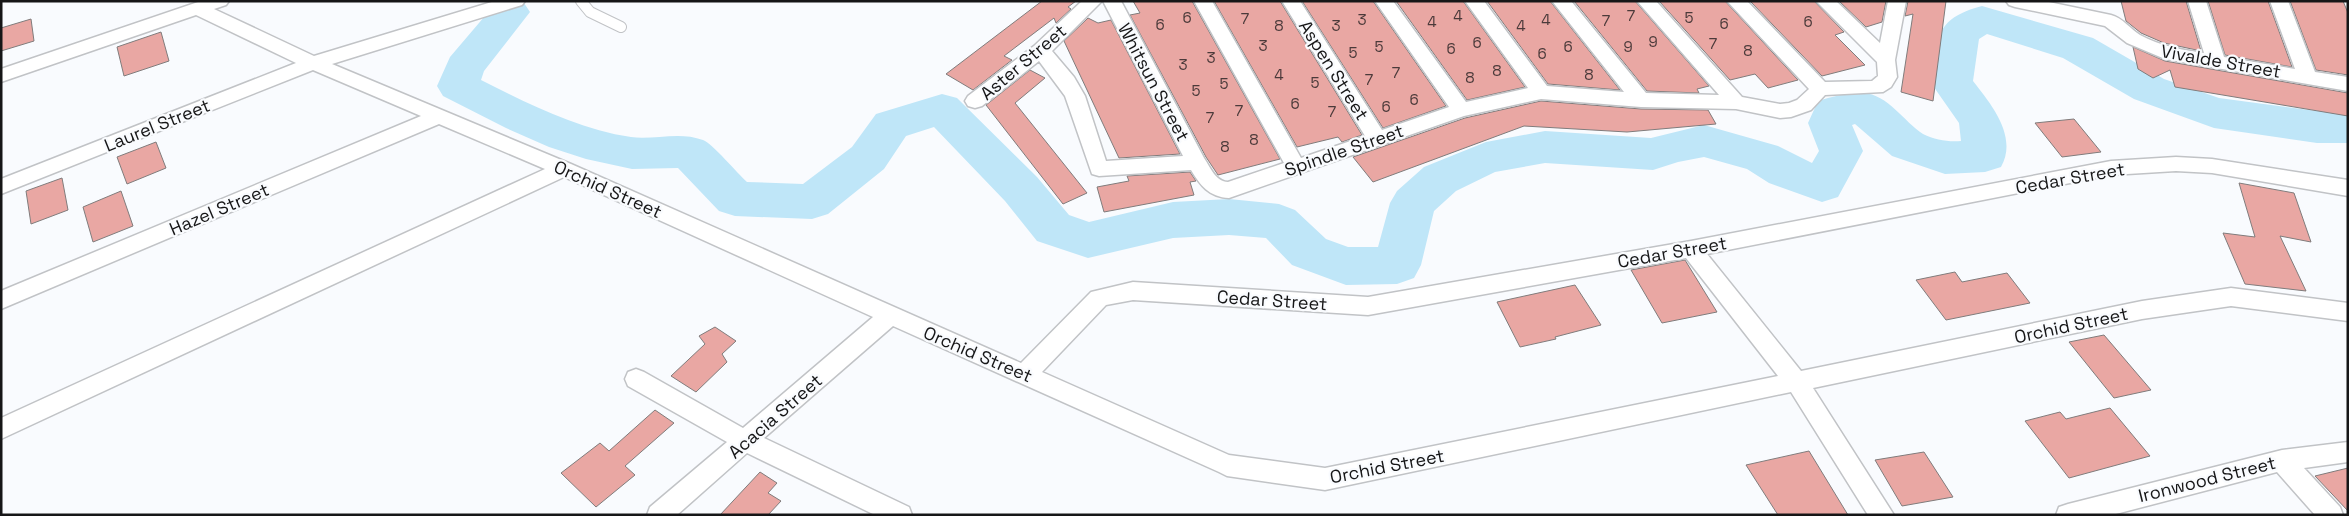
<svg xmlns="http://www.w3.org/2000/svg" width="2349" height="516" font-family="'Space Grotesk',sans-serif">
  <style>
    .lines { fill: none; stroke-linecap: round; stroke-linejoin: round }
    .river { fill: #bfe6f8; fill-rule: evenodd }
    .building { fill: #e9a7a3; stroke: #807c7c }
    .service-casing { stroke: #c1c3c6; stroke-width: 12 }
    .minor-casing { stroke: #c1c3c6; stroke-width: 3 }
    .service { stroke: #fff; stroke-width: 10 }
    .minor { fill: #fff; fill-rule: evenodd }
    .labels { text-anchor: middle; dominant-baseline: central; stroke-width: 4.5; stroke-linejoin: round; paint-order: stroke }
    .number-label { font-size: 15px; fill: #4b3a3a }
    .street-label { font-size: 18px; fill: #161617; stroke: #f9fbfe }
  </style>
  <rect width="100%" height="100%" fill="#f9fbfe"/>
  <g class="lines">
    <path class="river" d="M501,1L524,3L530,12L484,71L481,80C529,104 578,129 631,137C654,140 680,131 703,140C713,144 737,173 747,182L803,184L852,147L876,114L942,94L957,98L1037,177L1069,215L1089,222L1173,202L1229,199L1279,204L1295,210L1326,239L1348,247H1378L1390,203L1397,191L1424,167L1486,142L1545,131L1651,138L1704,125L1778,146L1812,163L1819,151L1808,123L1818,101C1832,97 1849,92 1863,93C1888,94 1904,122 1923,134C1935,140 1948,142 1961,141L1959,123L1931,83C1938,39 1933,19 1982,6L2093,38L2164,79L2219,98L2317,111H2348V143H2317L2214,128L2134,99L2063,58L1987,34L1979,39L1973,81C1992,105 2018,137 2001,167L1985,172L1945,174L1892,156L1855,124L1852,125L1863,151L1838,197L1822,202L1769,183L1747,169L1704,157L1678,162L1653,170L1545,163L1495,172L1456,191L1434,211L1421,265L1414,278L1397,284L1346,285L1292,265L1266,238L1229,235L1173,238L1088,258L1037,241L1005,201L934,127L906,136L884,169L828,214L812,219L735,216L719,211L678,168L632,169L586,159L549,147L506,128L443,96L437,86L450,57L496,3Z"/>
  </g>
  <path class="building" d="M1042,1H1076L1068,7L1071,9L1056,23L1054,18L1004,56L1012,60L973,90L946,74Z
    M1133,1H1192L1280,159L1218,175L1206,157L1130,15L1140,13Z
    M1214,1H1280L1362,135L1342,142L1338,137L1297,147Z
    M1302,1H1373L1446,106L1383,128Z
    M1396,1H1463L1525,87L1467,100Z
    M1487,1H1550L1620,90L1548,84Z
    M1574,1H1635L1709,86L1697,89L1699,93L1647,91Z
    M1659,1H1725L1798,80L1768,88L1755,74L1730,80Z
    M1750,1H1814L1844,32L1835,35L1865,65L1822,76Z
    M1839,1H1886L1882,22L1866,27Z
    M1908,1H1946L1933,101L1901,92L1913,14L1905,16Z
    M2121,1H2186L2201,51L2164,43L2141,33L2126,21Z
    M2208,1H2268L2292,67L2225,55Z
    M2290,1H2343L2348,13V75L2316,70Z
    M1088,18L1098,23L1111,20L1180,154L1119,158L1064,41Z
    M31,19L34,41L1,51V28Z
    M161,32L169,61L124,76L117,47Z
    M2133,47L2165,61L2348,93V116L2175,87L2170,70L2153,78L2138,69Z
    M1030,70L1045,78L1015,103L1087,193L1063,204L986,105Z
    M1541,101L1641,109L1708,110L1716,124L1627,132L1524,126L1373,182L1353,157L1465,118Z
    M2074,119L2101,152L2062,157L2035,123Z
    M156,142L166,168L127,184L117,157Z
    M1190,172L1196,181L1190,182L1194,195L1104,212L1097,187L1129,181L1127,176Z
    M62,178L68,210L31,224L26,191Z
    M2239,183L2294,193L2311,242L2280,236L2306,291L2245,284L2223,233L2255,237Z
    M121,191L133,226L93,242L83,207Z
    M1685,260L1717,312L1662,323L1631,270Z
    M1955,272L1962,282L2007,273L2030,303L1946,320L1916,280Z
    M1575,285L1601,325L1555,337L1556,339L1520,347L1497,302Z
    M715,327L736,341L722,354L727,362L696,392L671,376L705,344L699,336Z
    M2104,335L2151,390L2114,398L2069,342Z
    M2110,408L2150,456L2069,478L2025,421L2060,412L2066,419Z
    M655,410L674,423L625,466L635,475L596,507L561,473L600,443L609,451Z
    M1809,451L1848,515H1778L1746,465Z
    M1924,452L1953,497L1902,506L1875,460Z
    M2348,468V511L2315,476Z
    M760,472L777,483L768,493L781,501L768,515H720Z"/>
  <g class="lines">
    <defs>
      <path id="service" d="M581,1L590,12L621,27"/>
      <path id="minor" d="M201,1H229L226,5L214,9L314,56L495,1H525L522,5L332,64L571,164L1021,363L1091,292L1133,282L1368,297L1691,241L2111,161L2176,157L2212,159L2348,180V196L2212,173L2176,171L2111,175L1707,254L1801,371L2142,301L2231,288L2348,303V321L2231,306L2142,319L1813,388L1894,515H1868L1791,392L1325,490L1227,476L1219,472L893,326L764,438L909,507L912,515H875L747,453L677,515H647L650,507L727,442L628,386L625,379L628,372L636,369L644,372L743,428L873,317L564,177L1,439V418L545,169L439,124L1,309V291L421,116L313,70L1,194V179L296,63L196,15L1,82V69ZM1686,258L1778,376L1325,468L1229,455L1042,372L1106,305L1133,300L1368,315Z
        M1082,1H1102L1052,51L1074,77L1085,96L1106,161L1183,156L1103,1H1121L1204,158C1210,167 1216,182 1228,182L1284,163L1194,1H1212L1301,158L1365,136L1282,1H1300L1382,130L1449,107L1375,1H1393L1466,102L1528,88L1465,1H1484L1547,86L1624,92L1552,1H1571L1646,93L1719,95L1637,1H1656L1742,97L1780,104L1789,103L1797,100L1809,89L1727,1H1747L1825,82L1872,81L1878,76L1877,62L1816,1H1836L1880,43L1888,1H1906L1895,60L1897,77L1891,87L1883,92L1825,95L1811,110L1791,117L1780,118L1736,109L1641,107L1541,99L1464,116L1229,198C1209,197 1200,185 1191,170L1099,176L1092,174L1065,96L1039,61L982,106L975,108L968,106L965,101L968,96L1034,46Z
        M2006,1H2044L2111,15C2123,18 2130,29 2140,35C2160,46 2182,50 2204,53L2188,1H2206L2224,57L2295,69L2270,1H2288L2315,72L2348,77V91L2165,59L2127,43L2105,26L2015,7L2009,5Z
        M2348,442V462L2304,468L2340,507L2343,515H2315L2277,472L2112,515H2056L2059,507L2068,504L2282,450Z"/>
    </defs>
    <use href="#service" class="service-casing"/>
    <use href="#minor" class="minor-casing"/>
    <use href="#service" class="service"/>
    <use href="#minor" class="minor"/>
  </g>
  <g class="labels">
    <g class="number-label">
      <text x="1458" y="15">4</text>
      <text x="1631" y="15">7</text>
      <text x="1187" y="17">6</text>
      <text x="1689" y="17">5</text>
      <text x="1245" y="18">7</text>
      <text x="1362" y="19">3</text>
      <text x="1546" y="19">4</text>
      <text x="1606" y="20">7</text>
      <text x="1432" y="21">4</text>
      <text x="1808" y="21">6</text>
      <text x="1724" y="23">6</text>
      <text x="1160" y="24">6</text>
      <text x="1279" y="25">8</text>
      <text x="1336" y="25">3</text>
      <text x="1521" y="25">4</text>
      <text x="1653" y="41">9</text>
      <text x="1477" y="42">6</text>
      <text x="1713" y="43">7</text>
      <text x="1263" y="45">3</text>
      <text x="1379" y="46">5</text>
      <text x="1568" y="46">6</text>
      <text x="1628" y="46">9</text>
      <text x="1451" y="48">6</text>
      <text x="1748" y="50">8</text>
      <text x="1353" y="52">5</text>
      <text x="1542" y="53">6</text>
      <text x="1211" y="57">3</text>
      <text x="1183" y="64">3</text>
      <text x="1497" y="70">8</text>
      <text x="1396" y="72">7</text>
      <text x="1279" y="74">4</text>
      <text x="1589" y="74">8</text>
      <text x="1470" y="77">8</text>
      <text x="1369" y="79">7</text>
      <text x="1315" y="82">5</text>
      <text x="1224" y="83">5</text>
      <text x="1196" y="90">5</text>
      <text x="1414" y="99">6</text>
      <text x="1295" y="103">6</text>
      <text x="1386" y="106">6</text>
      <text x="1239" y="110">7</text>
      <text x="1332" y="111">7</text>
      <text x="1210" y="117">7</text>
      <text x="1254" y="139">8</text>
      <text x="1225" y="146">8</text>
    </g>
    <g class="street-label">
      <text transform="translate(2221 61) rotate(10)">Vivalde Street</text>
      <text transform="translate(1023 62) rotate(-40)">Aster Street</text>
      <text transform="translate(1334 70) rotate(58)">Aspen Street</text>
      <text transform="translate(1154 82) rotate(62)">Whitsun Street</text>
      <text transform="translate(157 125) rotate(-22)">Laurel Street</text>
      <text transform="translate(1344 150) rotate(-19)">Spindle Street</text>
      <text transform="translate(2070 178) rotate(-10)">Cedar Street</text>
      <text transform="translate(608 189) rotate(24)">Orchid Street</text>
      <text transform="translate(219 209) rotate(-23)">Hazel Street</text>
      <text transform="translate(1672 252) rotate(-10)">Cedar Street</text>
      <text transform="translate(1272 300) rotate(4)">Cedar Street</text>
      <text transform="translate(2071 325) rotate(-12)">Orchid Street</text>
      <text transform="translate(978 354) rotate(23)">Orchid Street</text>
      <text transform="translate(775 416) rotate(-41)">Acacia Street</text>
      <text transform="translate(1387 466) rotate(-11)">Orchid Street</text>
      <text transform="translate(2207 479) rotate(-14)">Ironwood Street</text>
    </g>
  </g>
  <rect width="2349" height="516" fill="none" stroke="#161617" stroke-width="5"/>
</svg>
